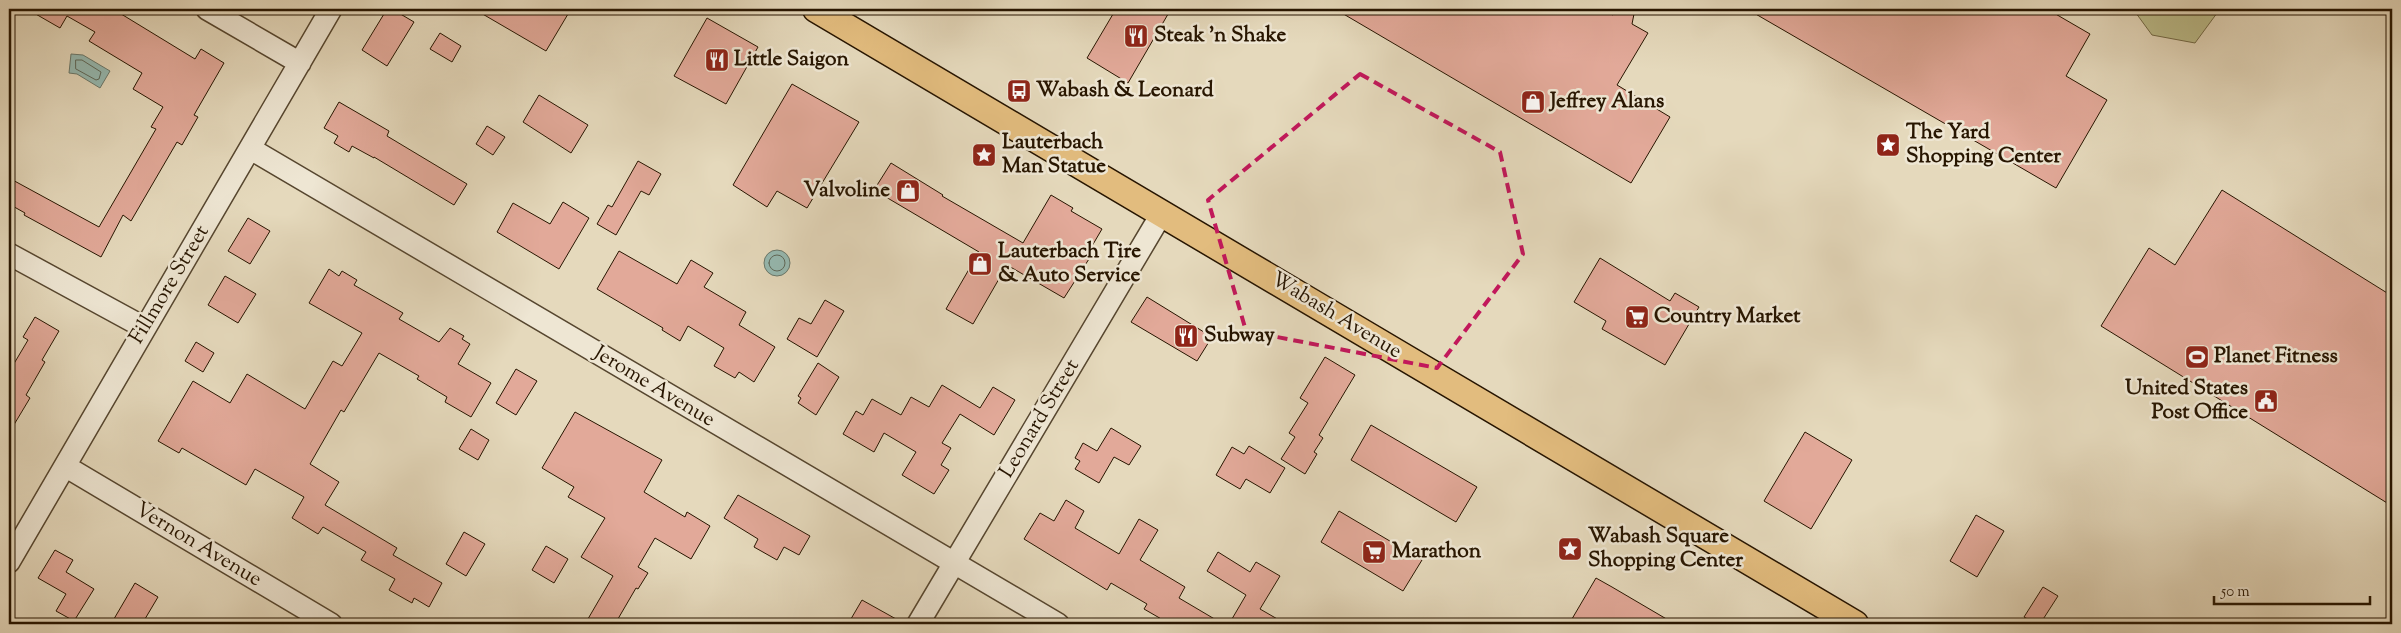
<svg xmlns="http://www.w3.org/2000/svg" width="2401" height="633" font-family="'Sorts Mill Goudy',serif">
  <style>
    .green { fill: #bcbd8b; stroke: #726946 }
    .water { fill: #96bab2; stroke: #6a786b }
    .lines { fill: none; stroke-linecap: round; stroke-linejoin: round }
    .shore { stroke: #5e6859; stroke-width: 1 }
    .building { fill: #e2a999; stroke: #271500 }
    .minor-casing { stroke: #56462f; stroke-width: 24 }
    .major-casing { stroke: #271500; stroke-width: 29 }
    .minor { stroke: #eee6d3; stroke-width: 21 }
    .major { stroke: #e2bc7e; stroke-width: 26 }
    .marked { fill: none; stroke: #c2185b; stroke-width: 4; stroke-dasharray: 10 6; stroke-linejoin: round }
    .labels { text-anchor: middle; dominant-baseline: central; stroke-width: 5; stroke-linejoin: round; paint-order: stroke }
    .poi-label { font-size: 21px; font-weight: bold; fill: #271500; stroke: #eee6d3; text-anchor: start }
    .street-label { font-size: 21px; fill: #271500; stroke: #eee6d3 }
  </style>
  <rect width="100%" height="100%" fill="#e5d9bc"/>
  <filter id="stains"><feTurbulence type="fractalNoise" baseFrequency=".004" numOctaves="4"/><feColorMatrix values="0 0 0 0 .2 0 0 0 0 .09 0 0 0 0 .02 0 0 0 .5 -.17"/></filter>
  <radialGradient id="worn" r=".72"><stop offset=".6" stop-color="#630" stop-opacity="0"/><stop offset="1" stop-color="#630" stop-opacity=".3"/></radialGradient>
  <path class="green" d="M2133,9H2220L2195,43L2152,35Z"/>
  <path class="water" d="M71,54L83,55L110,71L100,88L77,74L69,73Z
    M764 263a13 13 0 1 1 26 0a13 13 0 1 1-26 0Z"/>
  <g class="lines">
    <path class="shore" d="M76,60H82L101,72L99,79L96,80L76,69Z
      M769 263a8 8 0 1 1 16 0a8 8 0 1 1-16 0Z"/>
  </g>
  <path class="building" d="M27,9H113L195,59L201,49L224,63L194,115L198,117L182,145L177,142L131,221L123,215L101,257L24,215L25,213L9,204V178L99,227L156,129L151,127L163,107L133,89L142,73L89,41L95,32L67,16L60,28Z
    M387,9H392L414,22L387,66L362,50Z
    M474,9H571L546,51Z
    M1116,9H1171L1128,83L1087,58Z
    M1335,9H1602L1613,15L1617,9H1635L1632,24L1648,33L1617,85L1670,117L1631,183Z
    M1747,9H2047L2090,34L2066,76L2107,100L2056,188Z
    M707,18L758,47L726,104L674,76Z
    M440,33L461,46L452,62L430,49Z
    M792,84L859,122L807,208L777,191L767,207L733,185Z
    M539,95L588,125L571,153L523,122Z
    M339,102L389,131L387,136L467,184L454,205L374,157V158L352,146L349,152L334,143L338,136L324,128Z
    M487,126L505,137L493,155L476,144Z
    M638,161L661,174L649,195L641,191L616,235L597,224L608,205L612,207Z
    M891,163L943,195L942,196L1023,243L1051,195L1073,208L1071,211L1102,229L1092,246L1096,248L1064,298L1007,265L973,324L946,309L979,252L874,190Z
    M2222,190L2392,296V506L2101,326L2149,248L2175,265Z
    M563,202L589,218L559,269L497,232L513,203L550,224Z
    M248,218L270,231L250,264L228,251Z
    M619,251L677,284L691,260L713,273L704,287L746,312L739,325L775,347L754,382L739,372L735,378L714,366L724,348L688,326L680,341L662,330L663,328L597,289Z
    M1600,258L1670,301L1675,293L1699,307L1665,365L1602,329L1606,321L1574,302Z
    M329,269L339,276L342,271L357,280L354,285L403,313L399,319L439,342L450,328L464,336L462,339L470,344L458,364L491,383L471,417L445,402L447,397L417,379L419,376L379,353L344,412L341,410L310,464L339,482L325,505L397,548L393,555L442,583L429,607L414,598L412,603L389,590L395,579L361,560L366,552L323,527L318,534L292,518L304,497L255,469L246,485L182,448L179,453L158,441L193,381L230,403L247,374L305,409L333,361L342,366L362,333L309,303Z
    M225,276L256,294L238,323L208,305Z
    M1147,297L1212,337L1197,361L1131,322Z
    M825,300L844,311L817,357L787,339L799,318L811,324Z
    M35,317L59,331L42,360L45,362L26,395L30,398L9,433V372L28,340L23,337Z
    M196,342L214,353L203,372L185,361Z
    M1325,357L1355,375L1319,435L1323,438L1314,452L1317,454L1305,474L1281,459L1295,437L1289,433L1308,403L1300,398Z
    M818,363L839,377L816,415L798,403L801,398L798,396Z
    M516,369L537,381L516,415L496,403Z
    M942,385L980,408L993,387L1015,400L994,435L960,414L942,443L951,448L941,465L949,470L934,494L902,475L916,452L884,433L874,452L843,434L856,411L863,415L872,399L901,415L911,397L929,407Z
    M575,412L662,460L644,492L685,517L687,512L710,526L691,559L655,538L638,567L648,573L638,589L636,588L615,624H585L613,576L581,557L605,518L568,497L574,487L542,468Z
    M1371,425L1477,487L1456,522L1351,460Z
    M1111,428L1141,446L1129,465L1114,457L1099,483L1075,469L1080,461L1075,458L1083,443L1097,451Z
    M471,429L489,440L478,460L459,449Z
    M1805,432L1852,460L1811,529L1764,501Z
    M1249,446L1285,468L1270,493L1246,479L1240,489L1216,475L1232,447L1244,454Z
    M738,495L810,536L799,555L784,547L777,560L754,547L758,539L724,518Z
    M1066,500L1084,511L1075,528L1119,554L1139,519L1158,530L1140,560L1185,587L1179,598L1223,624H1170L1144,609L1147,604L1111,583L1107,590L1024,539L1040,513L1054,521Z
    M1339,511L1422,560L1403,591L1321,542Z
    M1976,515L2004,531L1977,577L1950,561Z
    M464,532L485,544L466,576L446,564Z
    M546,546L568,559L554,583L532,570Z
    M55,550L73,560L66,572L94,589L74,621L56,611L66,594L38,578Z
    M1218,552L1250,572L1256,562L1280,576L1260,609L1286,624H1229L1246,595L1207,571Z
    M1596,578L1612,587L1675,624H1569Z
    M135,583L158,597L142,624H111Z
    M2043,587L2058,596L2040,624H2037L2024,617Z
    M862,600L905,624H848Z"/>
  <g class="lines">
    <defs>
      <path id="minor" d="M207,9L300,63
        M251,149L1058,624
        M9,254L145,328
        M65,466L331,624
        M9,562L331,9
        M918,624L1162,213"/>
      <path id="major" d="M816,9L1855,624"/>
    </defs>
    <use href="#minor" class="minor-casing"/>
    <use href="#major" class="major-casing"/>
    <use href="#minor" class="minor"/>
    <use href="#major" class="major"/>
  </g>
  <path class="marked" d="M1360,74L1500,152L1523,254L1437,368L1246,331L1208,200Z"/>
  <defs>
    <symbol id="restaurant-square" viewBox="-11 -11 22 22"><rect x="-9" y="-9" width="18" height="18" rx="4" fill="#8f2418" stroke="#eee6d3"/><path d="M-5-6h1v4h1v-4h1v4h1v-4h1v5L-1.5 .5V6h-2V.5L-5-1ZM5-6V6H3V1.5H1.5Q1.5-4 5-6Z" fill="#fff"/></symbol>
    <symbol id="bus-square" viewBox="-11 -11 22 22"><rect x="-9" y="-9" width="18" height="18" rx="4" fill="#8f2418" stroke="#eee6d3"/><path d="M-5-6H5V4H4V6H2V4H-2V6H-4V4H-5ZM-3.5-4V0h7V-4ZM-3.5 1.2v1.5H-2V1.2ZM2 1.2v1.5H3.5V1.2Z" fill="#fff"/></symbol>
    <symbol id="shop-square" viewBox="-11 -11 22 22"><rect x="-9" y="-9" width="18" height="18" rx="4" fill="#8f2418" stroke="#eee6d3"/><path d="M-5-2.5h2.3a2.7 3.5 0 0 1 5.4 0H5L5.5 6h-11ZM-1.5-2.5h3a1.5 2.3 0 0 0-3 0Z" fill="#fff"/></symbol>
    <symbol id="sight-square" viewBox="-11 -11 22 22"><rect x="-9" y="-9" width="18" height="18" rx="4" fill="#8f2418" stroke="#eee6d3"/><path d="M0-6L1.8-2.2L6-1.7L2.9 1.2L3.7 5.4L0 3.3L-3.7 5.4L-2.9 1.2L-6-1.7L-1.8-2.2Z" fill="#fff"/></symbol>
    <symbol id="supermarket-square" viewBox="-11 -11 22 22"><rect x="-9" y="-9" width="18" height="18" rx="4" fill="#8f2418" stroke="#eee6d3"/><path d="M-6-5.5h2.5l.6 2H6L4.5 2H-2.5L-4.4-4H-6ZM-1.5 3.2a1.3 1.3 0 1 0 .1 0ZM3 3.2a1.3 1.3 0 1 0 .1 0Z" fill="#fff"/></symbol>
    <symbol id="stadium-square" viewBox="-11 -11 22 22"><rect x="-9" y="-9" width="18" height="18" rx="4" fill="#8f2418" stroke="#eee6d3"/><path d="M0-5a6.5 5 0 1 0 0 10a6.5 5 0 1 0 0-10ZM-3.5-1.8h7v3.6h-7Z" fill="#fff"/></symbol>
    <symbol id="civic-square" viewBox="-11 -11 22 22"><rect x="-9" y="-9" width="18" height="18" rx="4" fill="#8f2418" stroke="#eee6d3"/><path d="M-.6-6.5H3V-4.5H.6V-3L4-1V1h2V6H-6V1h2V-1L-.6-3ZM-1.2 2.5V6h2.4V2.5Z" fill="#fff"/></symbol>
  </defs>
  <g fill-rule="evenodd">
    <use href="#restaurant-square" x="1122" y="22" width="28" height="28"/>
    <use href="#restaurant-square" x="703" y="46" width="28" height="28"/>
    <use href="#bus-square" x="1005" y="77" width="28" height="28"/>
    <use href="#shop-square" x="1519" y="88" width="28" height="28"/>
    <use href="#sight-square" x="1874" y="131" width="28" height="28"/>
    <use href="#sight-square" x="970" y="141" width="28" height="28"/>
    <use href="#shop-square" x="894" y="177" width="28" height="28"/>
    <use href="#shop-square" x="966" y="250" width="28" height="28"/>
    <use href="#supermarket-square" x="1623" y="303" width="28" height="28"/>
    <use href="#restaurant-square" x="1172" y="322" width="28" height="28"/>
    <use href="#stadium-square" x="2183" y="343" width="28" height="28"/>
    <use href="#civic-square" x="2252" y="387" width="28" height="28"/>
    <use href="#sight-square" x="1556" y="535" width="28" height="28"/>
    <use href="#supermarket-square" x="1360" y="538" width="28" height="28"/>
  </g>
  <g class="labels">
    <g class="poi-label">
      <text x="1154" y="36">Steak 'n Shake</text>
      <text x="734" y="60">Little Saigon</text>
      <text x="1036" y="91">Wabash &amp; Leonard</text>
      <text x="1550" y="102">Jeffrey Alans</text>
      <text x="1906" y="133">The Yard<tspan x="1906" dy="24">Shopping Center</tspan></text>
      <text x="1002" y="143">Lauterbach<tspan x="1002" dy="24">Man Statue</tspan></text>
      <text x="890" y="191" text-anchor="end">Valvoline</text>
      <text x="998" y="252">Lauterbach Tire<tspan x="998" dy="24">&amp; Auto Service</tspan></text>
      <text x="1654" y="317">Country Market</text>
      <text x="1204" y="336">Subway</text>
      <text x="2214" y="357">Planet Fitness</text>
      <text x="2248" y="389" text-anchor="end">United States<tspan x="2248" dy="24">Post Office</tspan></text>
      <text x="1588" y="537">Wabash Square<tspan x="1588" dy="24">Shopping Center</tspan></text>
      <text x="1392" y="552">Marathon</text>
    </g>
    <g class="street-label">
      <text transform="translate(170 285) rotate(-59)">Fillmore Street</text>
      <text transform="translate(1336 316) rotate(31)">Wabash Avenue</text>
      <text transform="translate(654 387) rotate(31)">Jerome Avenue</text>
      <text transform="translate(1040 419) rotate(-59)">Leonard Street</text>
      <text transform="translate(198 545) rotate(31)">Vernon Avenue</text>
    </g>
  </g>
  <rect width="2401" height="633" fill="none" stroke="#e5d9bc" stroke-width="30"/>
  <rect x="10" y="10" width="2381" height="613" fill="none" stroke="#271500" stroke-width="2.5"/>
  <rect x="15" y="15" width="2371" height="603" fill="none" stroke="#271500"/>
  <path d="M2214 596v8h156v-8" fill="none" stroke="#271500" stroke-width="2.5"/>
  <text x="2221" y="596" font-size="15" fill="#271500" stroke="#eee6d3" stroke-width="4" paint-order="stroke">50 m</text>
  <rect width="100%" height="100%" filter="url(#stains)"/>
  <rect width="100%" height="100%" fill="url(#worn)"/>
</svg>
